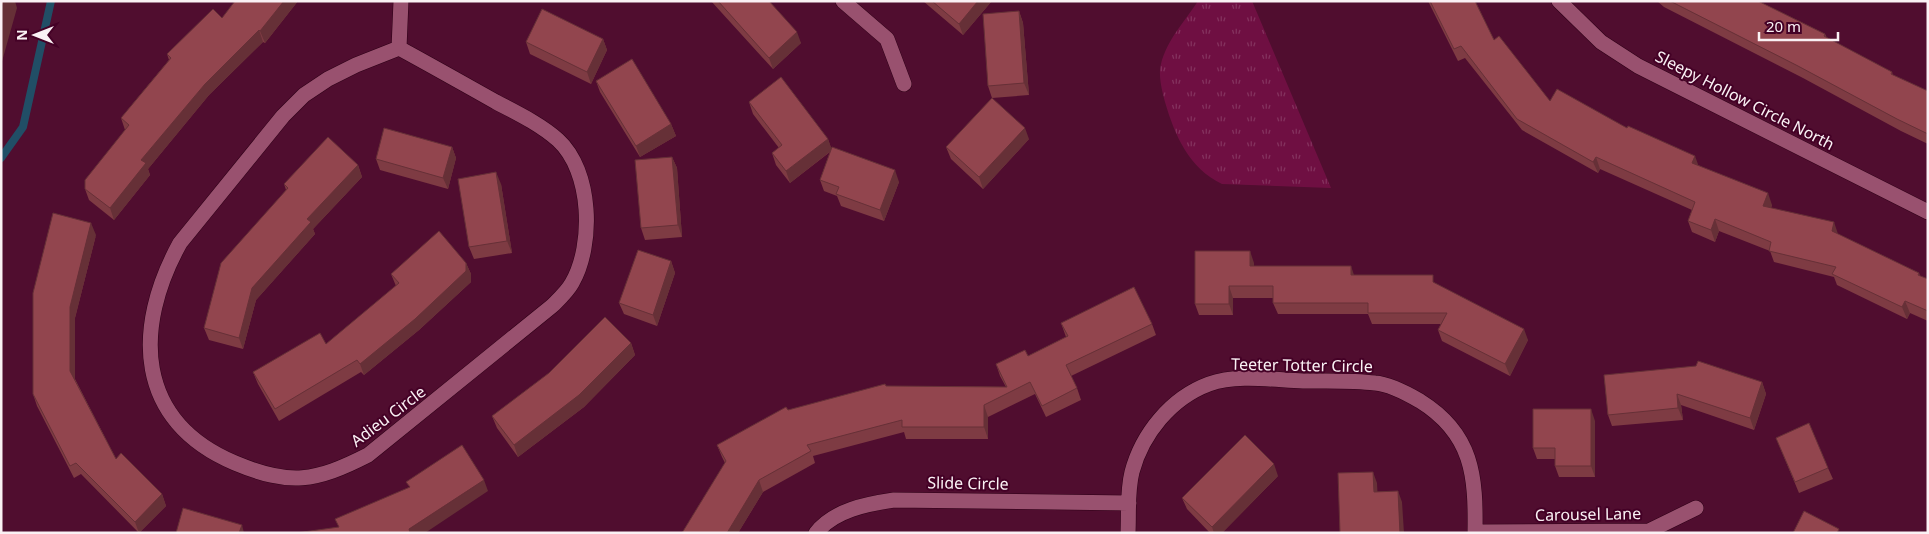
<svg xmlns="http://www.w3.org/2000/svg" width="1929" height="534" font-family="'Noto Sans',sans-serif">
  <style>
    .grass { fill: url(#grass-tufts) }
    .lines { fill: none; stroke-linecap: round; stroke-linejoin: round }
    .stream { stroke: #214e66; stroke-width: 8 }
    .minor-casing { stroke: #2e0017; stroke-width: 16 }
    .minor { stroke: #99516f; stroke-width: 15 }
    .wall { fill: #7e3b43 }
    .shaded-wall { fill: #663037 }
    .building { fill: #92454e; stroke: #663037 }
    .labels { text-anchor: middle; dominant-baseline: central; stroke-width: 4; stroke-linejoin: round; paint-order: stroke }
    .street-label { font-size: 16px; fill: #faf1f4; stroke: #440126 }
  </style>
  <defs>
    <pattern id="grass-tufts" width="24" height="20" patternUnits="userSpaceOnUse" patternTransform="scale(1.25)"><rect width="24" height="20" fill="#6f0f42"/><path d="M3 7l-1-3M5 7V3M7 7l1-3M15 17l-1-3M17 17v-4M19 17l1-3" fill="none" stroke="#84325e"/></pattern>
  </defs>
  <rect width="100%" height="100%" fill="#500d2f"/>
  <path class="grass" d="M1198,1H1252L1331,188L1222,184C1189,168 1175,136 1165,102C1162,91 1158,75 1161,64C1167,40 1185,21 1198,1Z"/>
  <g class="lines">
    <path class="stream" d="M1,158L23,127L51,1"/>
    <defs>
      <path id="minor" d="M843,1L887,39L904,84
        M1559,1L1601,42L1638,66L1928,212
        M399,48C432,66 464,84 496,102C517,113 540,124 558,140C592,171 594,245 572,283C567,292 559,299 552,306L368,455C315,482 290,486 235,463C135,421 133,328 180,243L283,116L304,95L328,79L356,65Z
        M399,48L401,1
        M1475,532L1649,531L1696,508
        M816,533C834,510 867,504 894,500L1129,503
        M1128,533C1129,513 1127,492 1132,472C1142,434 1171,398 1209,384C1237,374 1274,380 1303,381C1327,381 1352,380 1375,383C1390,384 1408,394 1420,401C1473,434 1476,476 1475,533"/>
    </defs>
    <use href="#minor" class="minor-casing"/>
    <use href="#minor" class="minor"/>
  </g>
  <path class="wall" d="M298,1L265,43L263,42L209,95L148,169L150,175L114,220L89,200L85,189L125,130L121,118L169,60L167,54Z
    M711,1H769L801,43L773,69Z
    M923,1H991V2L963,35Z
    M1428,1H1475L1494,40L1550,101L1627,128L1698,165L1772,205L1771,208L1838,234L1919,273L1920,276L1928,279V321L1910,313L1907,319L1837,285L1834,277L1774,262L1770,251L1719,231L1715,242L1692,232L1688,221L1692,210L1600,169L1598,173L1522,130L1465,58L1458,61Z
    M1657,1H1758L1825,34L1827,38L1892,72L1893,76L1928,91V144L1901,131L1803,78L1664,7Z
    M1019,11L1023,23L1029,95L992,98L988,86Z
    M603,39L607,50L591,84L530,54L526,42Z
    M596,81L671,124L676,136L640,157L600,92Z
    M749,102L828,139L831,148L899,182L884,221L841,206L837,196L824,191L820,180L830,152L790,183L776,165L772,153L779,148L753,114Z
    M1029,139L983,189L951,159L946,147Z
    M452,147L456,158L448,189L380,170L376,159Z
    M672,157L677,168L682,237L645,240L641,228Z
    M358,165L362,177L313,229L315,234L256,300L243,349L209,340L204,328L286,190L284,184Z
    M501,184L512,253L474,259L469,247Z
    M96,235L75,318V379L116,459L162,494L166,506L139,533L81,474L74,478L37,406L33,394Z
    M671,261L675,273L657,326L624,314L619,303Z
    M466,263L471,274V282L419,330L364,375L361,372L279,421L258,384L253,372L326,344L396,286L391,274Z
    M1254,263V266L1436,284L1528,340L1510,376L1442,341L1438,330L1441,324H1372L1368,314H1278L1273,303V298H1233V315H1199L1195,304Z
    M1061,323L1152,324L1156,335L1071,376L1077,388L1081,400L1046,417L1035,394L988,417V439H906L904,432L813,456L815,463L763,492L738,533H682L725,463L722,457L717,445L788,410L886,386L1006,387L1000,376L996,364L1028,356L1066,337Z
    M631,343L635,355L584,407L518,457L497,428L492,416L549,373Z
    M1604,375L1762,382L1766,394L1754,430L1681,405L1683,420L1612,426L1608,415Z
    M1595,421V477H1559L1555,466V459H1537L1533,448Z
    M1776,438L1828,468L1833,479L1799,493Z
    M1278,476L1222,533H1210L1187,509L1182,498Z"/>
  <path class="shaded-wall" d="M4,1H15L17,8L1,65V10Z
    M284,1H298L265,43L260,31Z
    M978,1H991V2L963,35L959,24Z
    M1019,11L1023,23L1029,95L1024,83Z
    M259,30L263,42L209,95L148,169L150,175L114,220L110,208L141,160L205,84Z
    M797,32L801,43L773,69L769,58Z
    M603,39L607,50L591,84L587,72Z
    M671,124L676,136L640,157L636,146Z
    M1025,128L1029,139L983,189L979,177Z
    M828,139L832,150L790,183L786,171Z
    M452,147L456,158L448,189L443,178Z
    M1695,156L1699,167L1692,163Z
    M672,157L677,168L682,237L678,225Z
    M1596,157L1600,169L1598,173L1593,162Z
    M358,165L362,177L313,229L315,234L256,300L243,349L239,338L252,288L307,219Z
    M895,170L899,182L884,221L880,210Z
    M496,172L501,184L512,253L507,241Z
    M1768,193L1772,205L1767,217L1763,206Z
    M1715,219L1719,231L1715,242L1711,230Z
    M1834,222L1838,234L1832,231Z
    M91,223L96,235L75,318V383L70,371V307Z
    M1250,251L1254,263V278L1250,266Z
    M671,261L675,273L657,326L653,315Z
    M466,263L471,274V282L419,330L364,375L360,364Z
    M1351,266L1355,278L1351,275Z
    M1229,286L1233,298V315L1229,304Z
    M1905,301L1910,313L1907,319L1902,307Z
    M1524,329L1528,340L1510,376L1505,364Z
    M631,343L635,355L584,407L518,457L514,445Z
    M1762,382L1766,394L1754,430L1750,418Z
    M1677,394L1681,405L1683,420L1678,408Z
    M984,405L988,417V439L984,427Z
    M1591,409L1595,421V477L1591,466Z
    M1274,464L1278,476L1222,533H1214L1212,527Z
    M1373,472L1377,483L1378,503L1374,492Z
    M484,480L488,491L425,533H410L409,529Z
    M759,480L763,492L738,533H727Z
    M1398,491L1402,502L1404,533H1400Z
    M162,494L166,506L139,533L135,522Z
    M242,525L244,533H239Z"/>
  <path class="building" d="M1,1H4L1,10Z
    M235,1H284L260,31L259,30L205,84L141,160L146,163L110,208L85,189V180L129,125L121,118L171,58L167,54L213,9L222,18Z
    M718,1H769L797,32L769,58Z
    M932,1H978L959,24Z
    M1430,1H1475L1494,40L1499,36L1550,101L1557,89L1627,128L1628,126L1695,156L1692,163L1768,193L1763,206L1834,222L1832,231L1919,273L1918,275L1928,279V311L1905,301L1902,307L1832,274L1836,267L1769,251L1771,242L1715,219L1711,230L1688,221L1695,202L1596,157L1593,162L1517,119L1461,46L1454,49Z
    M1670,1H1758L1825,34L1824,36L1892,72L1891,74L1928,91V134L1897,119L1798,66Z
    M542,9L603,39L587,72L526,42Z
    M1019,11L1024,83L988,86L983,14Z
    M632,59L671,124L636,146L596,81Z
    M781,77L828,139L786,171L772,153L782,145L749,102Z
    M992,98L1025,128L979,177L946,147Z
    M384,128L452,147L443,178L376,159Z
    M328,137L358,165L307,219L311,222L252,288L239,338L204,328L221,263L288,188L284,184Z
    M832,147L895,170L880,210L836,194L839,187L820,180Z
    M672,157L678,225L641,228L635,160Z
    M496,172L507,241L469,247L458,179Z
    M53,213L91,223L70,307V371L116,459L121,453L162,494L135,522L76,463L70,466L33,394V293Z
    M439,231L466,263V271L415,319L360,364L357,360L275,409L253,372L320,333L326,344L399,283L391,274Z
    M638,250L671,261L653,315L619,303Z
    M1195,251H1250V266H1351V275H1433V282L1524,329L1505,364L1438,330L1447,313H1368V303H1273V286H1229V304H1195Z
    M1134,287L1152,324L1066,365L1077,388L1042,406L1030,382L984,405V427H902V420L807,445L811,451L759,480L727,533H682L726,461L717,445L786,407L788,410L885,384L886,386L1007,387L996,364L1025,350L1028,356L1068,336L1061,323Z
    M605,317L631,343L579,395L514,445L492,416L549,373Z
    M1698,361L1762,382L1750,418L1677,394L1678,408L1608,415L1604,375L1696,366Z
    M1533,409H1591V466H1555V448H1533Z
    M1809,423L1828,468L1795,482L1776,438Z
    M1245,435L1274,464L1212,527L1182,498Z
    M462,445L484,480L409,529L410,533H296L339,527L335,519L410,487L406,482Z
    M1373,472L1374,492L1398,491L1400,533H1340L1338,473Z
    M183,508L242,525L239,533H176Z
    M1804,511L1839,529L1837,533H1793Z"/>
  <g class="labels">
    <g class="street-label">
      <text transform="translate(1745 100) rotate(27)">Sleepy Hollow Circle North</text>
      <text transform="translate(1302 365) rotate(1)">Teeter Totter Circle</text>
      <text transform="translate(388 416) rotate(-37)">Adieu Circle</text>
      <text transform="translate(968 483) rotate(1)">Slide Circle</text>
      <text transform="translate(1588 514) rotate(-1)">Carousel Lane</text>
    </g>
  </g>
  <rect width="1929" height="534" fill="none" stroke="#faf1f4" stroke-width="5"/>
  <g transform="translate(35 35) rotate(270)" stroke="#440126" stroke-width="4" paint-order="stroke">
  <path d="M0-4L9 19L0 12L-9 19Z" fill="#faf1f4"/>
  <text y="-8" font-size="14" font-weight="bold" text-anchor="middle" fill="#faf1f4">N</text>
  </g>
  <path d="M1759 32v8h79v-8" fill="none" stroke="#faf1f4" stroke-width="2.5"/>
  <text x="1766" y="32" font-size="15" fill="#faf1f4" stroke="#440126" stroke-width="4" paint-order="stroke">20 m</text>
</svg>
